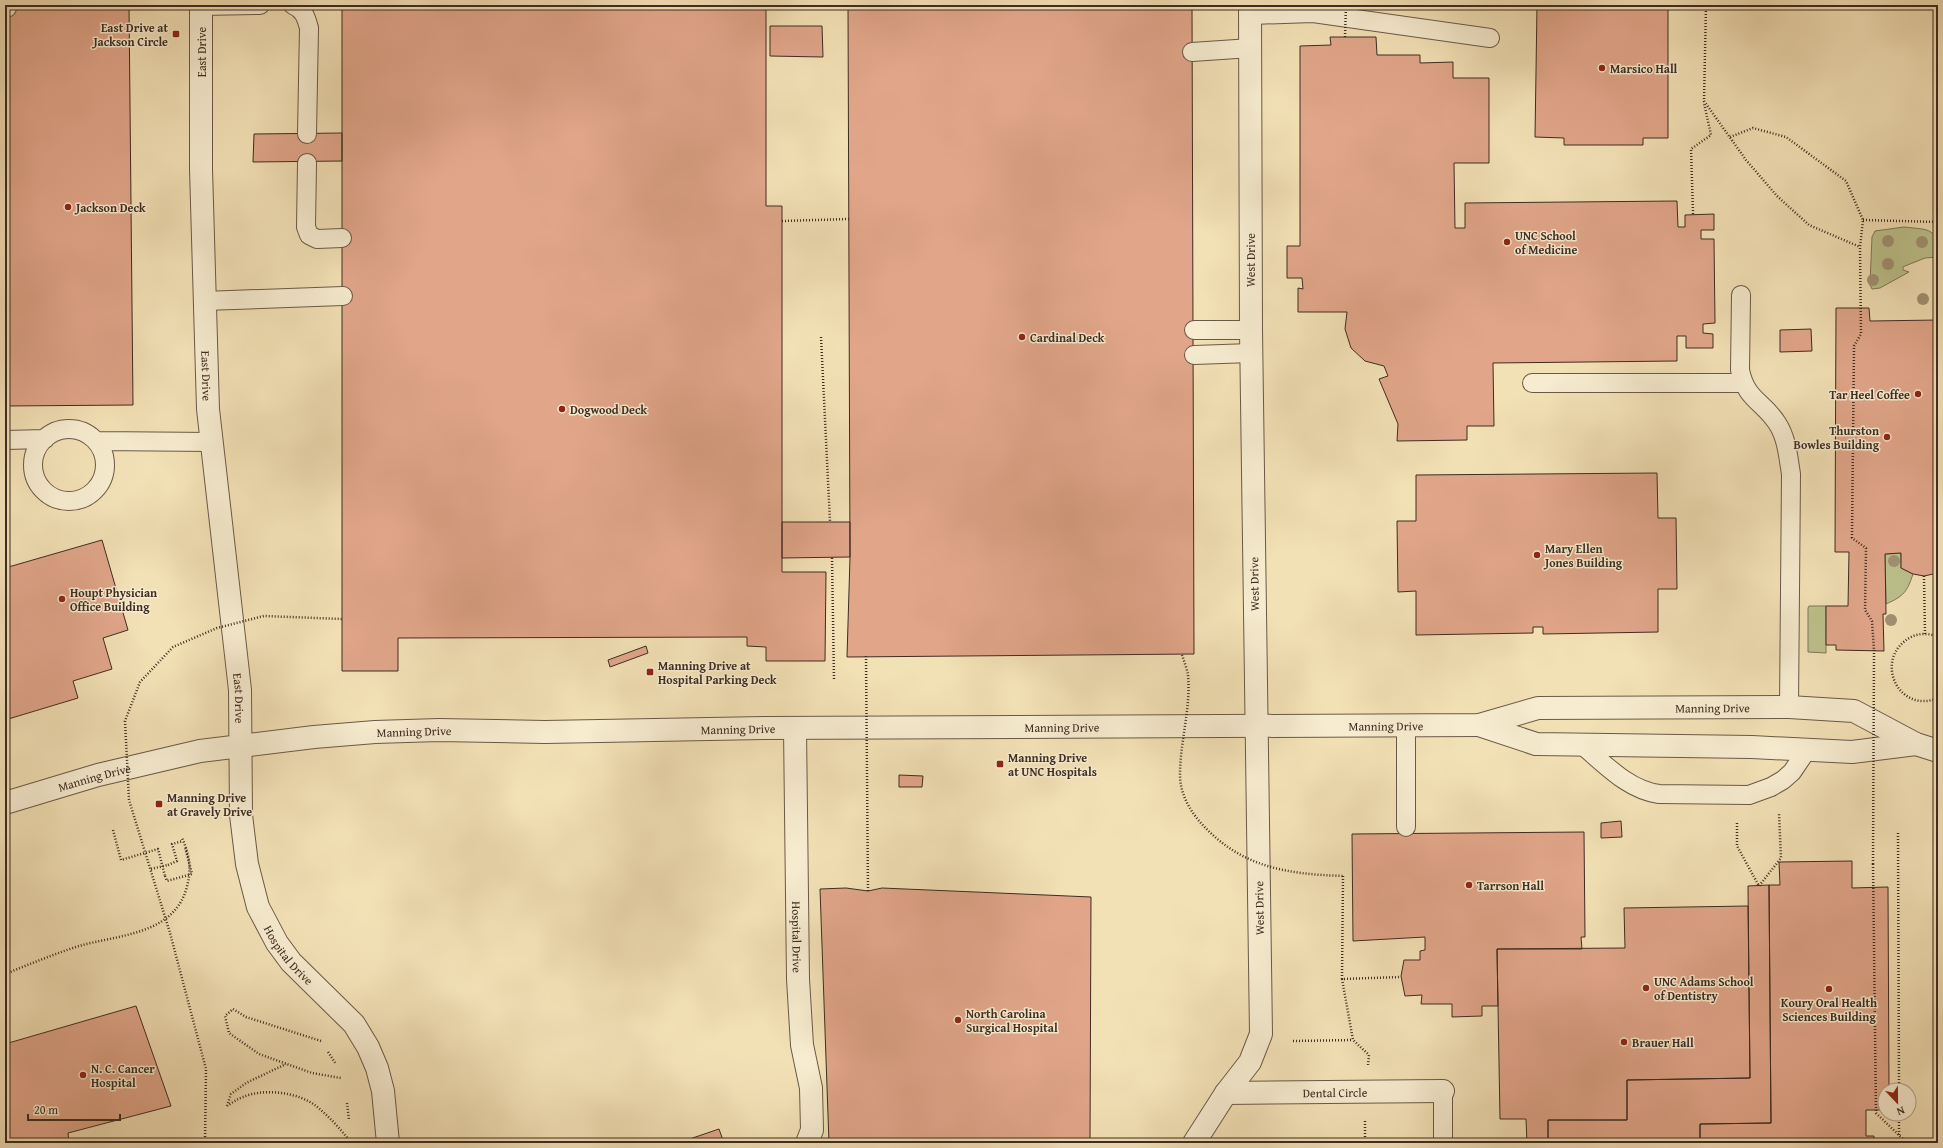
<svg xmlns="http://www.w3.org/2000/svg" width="1943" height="1148" font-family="'Gentium Book Plus',serif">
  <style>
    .green { fill: #bdc28c; stroke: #7e7757 }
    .building { fill: #e1a68a; stroke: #3e2c22 }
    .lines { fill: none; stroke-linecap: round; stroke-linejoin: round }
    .service-casing { stroke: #6b5947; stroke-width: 20 }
    .minor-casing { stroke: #6b5947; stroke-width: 24 }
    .tertiary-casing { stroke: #6b5947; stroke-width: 24 }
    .path { stroke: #3e2c22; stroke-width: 2.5; stroke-dasharray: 1 2; stroke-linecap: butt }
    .service { stroke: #f7ecd0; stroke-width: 18 }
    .minor { stroke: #f7ecd0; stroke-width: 22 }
    .tertiary { stroke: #f7ecd0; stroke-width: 22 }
    .path-bridge { stroke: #3e2c22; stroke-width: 2.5; stroke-dasharray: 1 2; stroke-linecap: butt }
    .tree { fill: #a19273 }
    .poi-dot { fill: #8f2418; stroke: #f7ecd0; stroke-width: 1.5 }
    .labels { text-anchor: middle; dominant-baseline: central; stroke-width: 3; stroke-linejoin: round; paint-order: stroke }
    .poi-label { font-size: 12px; font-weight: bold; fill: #3e2c22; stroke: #f7ecd0; text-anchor: start }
    .street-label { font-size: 12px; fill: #3e2c22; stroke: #f7ecd0 }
  </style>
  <rect width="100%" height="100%" fill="#f3e1b6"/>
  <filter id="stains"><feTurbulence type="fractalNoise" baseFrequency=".005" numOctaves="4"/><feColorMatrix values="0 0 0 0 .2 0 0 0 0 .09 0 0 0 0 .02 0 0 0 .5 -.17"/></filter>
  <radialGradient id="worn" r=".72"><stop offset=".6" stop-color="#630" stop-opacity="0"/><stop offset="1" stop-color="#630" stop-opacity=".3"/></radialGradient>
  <path class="green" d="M1904,227C1930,230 1938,227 1938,257L1925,258L1905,266L1903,267V270L1909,272L1880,288L1872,289L1870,285L1872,237L1875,231Z
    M1901,553V568L1913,574C1907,592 1904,596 1886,604L1885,554Z
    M1809,606H1826V653L1808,652V608Z"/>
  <path class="building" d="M98,5H129L133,405L5,406V8L98,9Z
    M342,5H766V206H782V572H826L825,661H766V647L747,646V637L398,638V671H342Z
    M848,5H1192L1194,654L847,657L850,557Z
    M1537,5H1668V138H1643V145H1564V138L1535,137Z
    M770,26H822L823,57L770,56Z
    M1330,37H1376L1377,55H1420V63L1453,62V78H1489V163H1454L1455,228H1465V203L1677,201L1678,227H1685V215L1714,214V230H1701V239H1714L1715,323L1703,324V333L1713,334V348H1686V336H1677V361L1493,363L1494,426H1467V440L1397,441L1398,424L1379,379L1388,376L1384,366L1365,361L1351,348L1345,329L1347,312H1298V288L1303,289L1302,278H1287V246H1300V46L1331,45Z
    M342,133V161L253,162L254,134Z
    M1836,308H1869L1870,321L1938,320V573L1924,576L1913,574L1901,568V553L1885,554L1886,614H1883L1884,651L1836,650V645H1826V606H1848L1849,552H1835Z
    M1811,329L1812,351L1780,352V330Z
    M1657,473L1658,518H1676L1677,589H1658V632L1543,634V627H1533V633L1416,635V591L1398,592L1397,521H1416V475Z
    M782,522H850V557L782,558Z
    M102,540L128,630L103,638L112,669L73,681L78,698L5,720V568Z
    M646,646L648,653L610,667L608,660Z
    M899,775L923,776L922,787H899Z
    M1621,821L1622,837L1601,838V823Z
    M1584,832L1585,937H1581L1582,949H1497L1498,1006H1482V1016L1452,1017V1004H1421L1422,995L1405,996L1401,976L1404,960H1420V951L1425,950V937L1353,941L1352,834Z
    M1852,861V888L1888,887L1889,1090H1885V1110H1866V1136H1874V1143H1700V1124L1771,1123L1769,885H1780L1779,862Z
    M1769,885L1771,1123L1700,1124V1143H1548V1120H1627V1080L1750,1078L1748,886Z
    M846,888L868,891L882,888L1091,897L1090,1143H829L820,889Z
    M1748,906L1750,1078L1627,1080V1120H1548V1143H1527L1526,1119H1500L1497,949L1625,948L1624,908Z
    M136,1006L171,1106L68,1133L69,1143H5V1044Z
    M719,1129L724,1143H678Z"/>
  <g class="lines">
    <defs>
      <path id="service" d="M293,5C304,10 306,17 309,28L307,134
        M201,6L260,5
        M7,8V5
        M1251,15L1313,13L1490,38
        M1192,52L1251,48
        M307,163L306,227L309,235L317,239L342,238
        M1741,295L1740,370C1746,400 1763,401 1777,423C1787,438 1788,456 1791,474L1789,707
        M204,301L343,296
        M1194,330H1251
        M1194,355L1251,353
        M1532,383H1743
        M33 465a36 36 0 1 1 72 0a36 36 0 1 1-72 0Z
        M5,440L45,439
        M96,441L212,442
        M1582,745C1605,764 1628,790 1659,794L1749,795L1771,787L1783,780L1792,772L1807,750
        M1406,827V725
        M1443,1091V1143"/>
      <g id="minor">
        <path id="s1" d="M201,5V169L208,409L240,690L241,815L247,864L258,907L277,943L291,962L354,1024L368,1047L377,1068L383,1091L388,1143"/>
        <path id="s2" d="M795,728L798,979L802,1045L811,1088L812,1130L807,1143"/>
        <path id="s3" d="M1226,1093L1443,1091"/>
        <path d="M1194,1143L1226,1093L1250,1062L1261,1034L1251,330L1250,5"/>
      </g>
      <g id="tertiary">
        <path d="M1479,725L1536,744L1752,747L1852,752L1916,744"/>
        <path id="s4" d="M5,803L98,775L200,751L314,737L375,732L439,730L545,732L766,728L1479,725L1538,708L1789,707L1854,711L1916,744L1938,751"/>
      </g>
    </defs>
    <use href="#service" class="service-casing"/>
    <use href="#minor" class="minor-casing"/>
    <use href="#tertiary" class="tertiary-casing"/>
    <path class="path" d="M1706,5L1704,101L1746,160L1777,196L1809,225L1860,247
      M1730,137L1753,128L1786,137L1846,181L1863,220L1860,247L1861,334L1854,346L1852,538L1866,548L1865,610L1872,621L1874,650
      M1693,214L1691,149L1711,135L1704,103
      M1863,220L1938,222
      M782,221L849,219
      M821,337L830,522
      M832,558L834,679
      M1924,576L1925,634
      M1938,637C1930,633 1919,633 1911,637C1872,658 1898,715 1938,698
      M1737,823V846L1759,886L1781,858L1779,813
      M113,830L121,860L158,849L165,876
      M1898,833L1899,1090
      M1873,864L1876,1113L1907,1143
      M168,865L177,861L172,844L183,841
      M1343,876L1342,979L1401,977
      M5,974C30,964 54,954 79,946C117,935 172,935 186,890C192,870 190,856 182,838
      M1342,979L1353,1040L1369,1055L1368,1065
      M321,1041L246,1017L233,1009L225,1016L229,1033L259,1054L312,1073L341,1078
      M1293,1041L1353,1040
      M328,1052L336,1064
      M347,1103L349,1120
      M227,1106C232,1103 237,1099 243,1097C264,1088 298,1092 316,1106C329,1116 340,1129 350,1141
      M227,1106L231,1094L246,1083L286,1064
      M1899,1135V1114
      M572,1143L574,1138
      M1365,1143V1120"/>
    <use href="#service" class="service"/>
    <use href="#minor" class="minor"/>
    <use href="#tertiary" class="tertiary"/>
    <path class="path-bridge" d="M1345,37L1346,5
      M1182,655C1184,661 1187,669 1188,675C1191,708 1180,742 1180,775C1180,793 1189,809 1200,822C1240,867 1285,874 1343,876
      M866,656L868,891
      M1873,864L1874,650
      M151,869L168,865
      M165,876L167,881L192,874L185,847
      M205,1143L206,1069L170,933L129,800L125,721L140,682L173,647L217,628L264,616L342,619"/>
  </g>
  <g class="tree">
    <circle cx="1888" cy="241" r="6"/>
    <circle cx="1922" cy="242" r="6"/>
    <circle cx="1888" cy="264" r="6"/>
    <circle cx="1873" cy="280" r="6"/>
    <circle cx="1923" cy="299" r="6"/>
    <circle cx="1894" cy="561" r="6"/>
    <circle cx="1891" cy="620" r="6"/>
  </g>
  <g class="poi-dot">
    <rect x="172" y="30" width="8" height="8" rx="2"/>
    <circle cx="1602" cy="68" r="4"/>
    <circle cx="68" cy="207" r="4"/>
    <circle cx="1507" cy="242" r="4"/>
    <circle cx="1022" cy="337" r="4"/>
    <circle cx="1918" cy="394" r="4"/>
    <circle cx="562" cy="409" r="4"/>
    <circle cx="1887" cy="437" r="4"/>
    <circle cx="1537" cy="555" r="4"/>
    <circle cx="62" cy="599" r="4"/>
    <rect x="646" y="668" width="8" height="8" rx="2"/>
    <rect x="996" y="760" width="8" height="8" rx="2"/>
    <rect x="155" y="800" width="8" height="8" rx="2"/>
    <circle cx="1469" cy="885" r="4"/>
    <circle cx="1646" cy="988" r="4"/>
    <circle cx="1829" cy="989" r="4"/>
    <circle cx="958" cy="1020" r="4"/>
    <circle cx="1624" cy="1042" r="4"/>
    <circle cx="83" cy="1075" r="4"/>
  </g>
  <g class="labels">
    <g class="poi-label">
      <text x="168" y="27" text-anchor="end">East Drive at<tspan x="168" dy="14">Jackson Circle</tspan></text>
      <text x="1610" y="68">Marsico Hall</text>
      <text x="76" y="207">Jackson Deck</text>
      <text x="1515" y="235">UNC School<tspan x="1515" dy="14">of Medicine</tspan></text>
      <text x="1030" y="337">Cardinal Deck</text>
      <text x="1910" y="394" text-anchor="end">Tar Heel Coffee</text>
      <text x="570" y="409">Dogwood Deck</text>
      <text x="1879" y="430" text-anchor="end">Thurston<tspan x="1879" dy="14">Bowles Building</tspan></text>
      <text x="1545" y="548">Mary Ellen<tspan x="1545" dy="14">Jones Building</tspan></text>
      <text x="70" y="592">Houpt Physician<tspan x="70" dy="14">Office Building</tspan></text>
      <text x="658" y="665">Manning Drive at<tspan x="658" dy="14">Hospital Parking Deck</tspan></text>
      <text x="1008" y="757">Manning Drive<tspan x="1008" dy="14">at UNC Hospitals</tspan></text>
      <text x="167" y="797">Manning Drive<tspan x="167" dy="14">at Gravely Drive</tspan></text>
      <text x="1477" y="885">Tarrson Hall</text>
      <text x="1654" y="981">UNC Adams School<tspan x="1654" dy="14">of Dentistry</tspan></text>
      <text x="1829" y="1002" text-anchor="middle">Koury Oral Health<tspan x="1829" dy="14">Sciences Building</tspan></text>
      <text x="966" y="1013">North Carolina<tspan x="966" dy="14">Surgical Hospital</tspan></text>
      <text x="1632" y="1042">Brauer Hall</text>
      <text x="91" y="1068">N. C. Cancer<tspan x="91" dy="14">Hospital</tspan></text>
    </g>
    <g class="street-label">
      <text transform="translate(201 52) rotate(-90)">East Drive</text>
      <text transform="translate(1250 260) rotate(-90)">West Drive</text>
      <text stroke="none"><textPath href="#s1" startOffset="371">East Drive</textPath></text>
      <text transform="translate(1254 584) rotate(-91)">West Drive</text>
      <text stroke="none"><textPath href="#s1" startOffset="695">East Drive</textPath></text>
      <text stroke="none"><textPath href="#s4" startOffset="1718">Manning Drive</textPath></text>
      <text stroke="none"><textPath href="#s4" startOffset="1389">Manning Drive</textPath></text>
      <text stroke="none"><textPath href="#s4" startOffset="1065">Manning Drive</textPath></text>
      <text stroke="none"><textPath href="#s4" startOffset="741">Manning Drive</textPath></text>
      <text stroke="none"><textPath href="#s4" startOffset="417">Manning Drive</textPath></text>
      <text stroke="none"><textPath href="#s4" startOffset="93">Manning Drive</textPath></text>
      <text transform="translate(1259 908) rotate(-91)">West Drive</text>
      <text stroke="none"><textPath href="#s2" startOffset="209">Hospital Drive</textPath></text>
      <text stroke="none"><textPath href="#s1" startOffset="963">Hospital Drive</textPath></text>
      <text stroke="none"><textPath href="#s3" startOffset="109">Dental Circle</textPath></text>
    </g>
  </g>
  <rect width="1943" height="1148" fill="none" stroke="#f3e1b6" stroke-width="20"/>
  <rect x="6" y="6" width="1931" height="1136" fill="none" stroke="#3e2c22" stroke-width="2"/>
  <rect x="10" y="10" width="1923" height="1128" fill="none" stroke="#3e2c22"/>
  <g transform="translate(1897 1102) rotate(158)"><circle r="19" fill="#f7ecd0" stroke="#ad9f8a"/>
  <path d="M0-3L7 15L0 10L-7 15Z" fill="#8f2418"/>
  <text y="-6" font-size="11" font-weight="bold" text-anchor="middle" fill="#3e2c22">N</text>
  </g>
  <path d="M28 1114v6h92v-6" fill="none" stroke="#3e2c22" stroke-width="2"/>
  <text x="34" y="1114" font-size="12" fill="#3e2c22" stroke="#f7ecd0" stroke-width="3" paint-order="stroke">20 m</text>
  <rect width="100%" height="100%" filter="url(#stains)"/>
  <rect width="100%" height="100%" fill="url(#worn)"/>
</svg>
